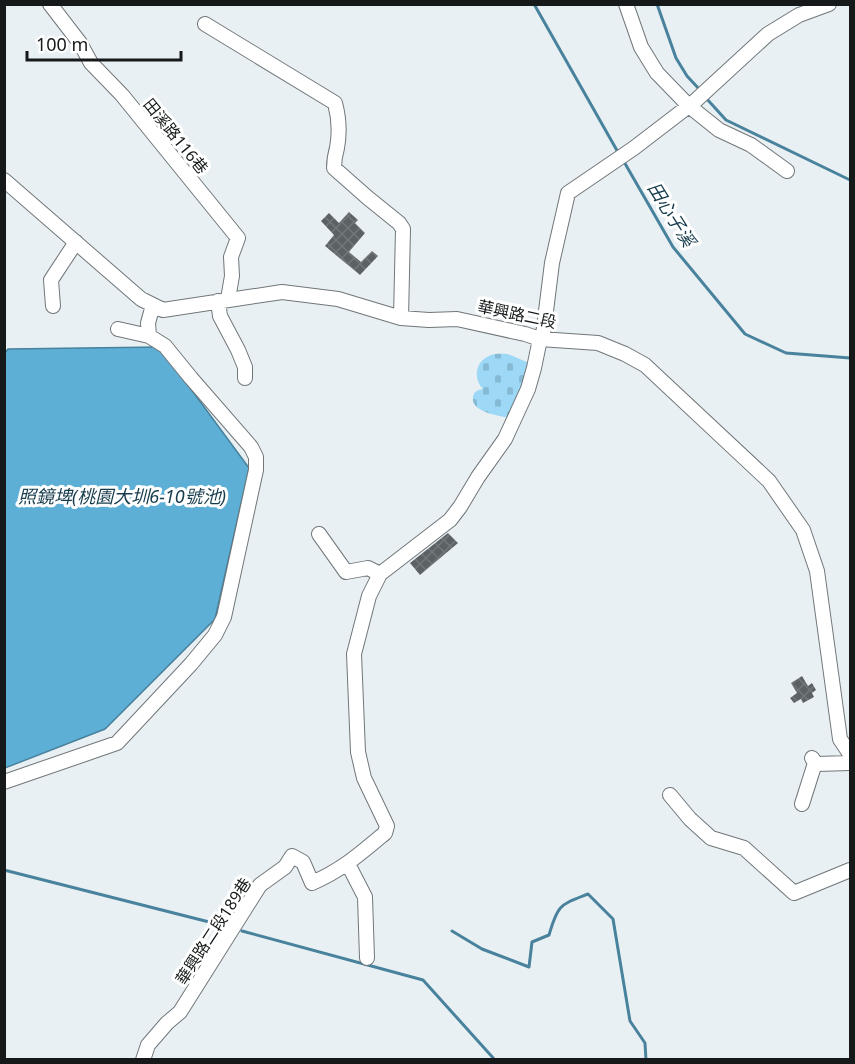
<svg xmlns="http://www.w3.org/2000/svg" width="855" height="1064" font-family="'Noto Sans','Noto Sans TC',sans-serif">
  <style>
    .cemetery { fill: url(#cemetery-stones) }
    .water { fill: #5dafd5; stroke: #48829d; stroke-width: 1.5 }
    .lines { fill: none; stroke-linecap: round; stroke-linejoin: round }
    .stream { stroke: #48829d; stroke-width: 3 }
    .building { fill: url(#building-cross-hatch) }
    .minor-casing { stroke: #707679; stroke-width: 16 }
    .minor { stroke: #fff; stroke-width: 14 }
    .labels { text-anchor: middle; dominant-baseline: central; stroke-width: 6; stroke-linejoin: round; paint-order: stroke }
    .street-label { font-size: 16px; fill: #16191a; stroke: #fff }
    .water-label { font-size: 18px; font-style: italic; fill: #163b4c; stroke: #fff }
  </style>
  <defs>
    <pattern id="cemetery-stones" width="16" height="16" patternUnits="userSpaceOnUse" patternTransform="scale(1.5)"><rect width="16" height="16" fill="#9dd8f7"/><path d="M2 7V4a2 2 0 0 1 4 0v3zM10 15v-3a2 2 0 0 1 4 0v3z" fill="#86b9d3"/></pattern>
    <pattern id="building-cross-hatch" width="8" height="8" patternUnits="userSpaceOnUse" patternTransform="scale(1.5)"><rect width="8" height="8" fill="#5b6164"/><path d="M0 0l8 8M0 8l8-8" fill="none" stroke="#72777a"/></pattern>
  </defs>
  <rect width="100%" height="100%" fill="#e9f0f3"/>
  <path class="cemetery" d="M508,354L529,363L523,389L509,418C499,416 470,412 473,397C474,391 478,390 483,389C473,379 475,362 489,356C494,353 502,354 508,354Z"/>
  <path class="water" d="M160,347L249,468L215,619L105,729L5,768V353L8,349Z"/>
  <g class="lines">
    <path class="stream" d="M534,4L619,154
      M657,4L676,58L687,76L700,90
      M706,98L726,120L850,180
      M623,160L673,247L745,334L786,353L850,358
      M4,870L225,926
      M242,931L423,980L495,1060
      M452,931L482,949L529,967L532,942L549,935C558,904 560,905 588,894L613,919L630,1021L645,1043L646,1060"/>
  </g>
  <path class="building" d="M349,212L358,220L355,223L365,233L349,252L361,262L372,251L378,256L360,275L325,246L334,235L321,221L329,213L339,223Z
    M448,533L458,543L420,575L410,563Z
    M802,676L808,686L812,683L816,690L812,693L814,697L803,703L801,699L794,703L790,698L797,693L791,683Z"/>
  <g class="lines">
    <defs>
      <path id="minor" d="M50,4L80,43L91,63L122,95L238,238L231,257L232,276L228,299
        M626,4L641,47L657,73L689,106L719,130L751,145L787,171
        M205,24L335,103C339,118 340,132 337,148C335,155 334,160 334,168L368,198L399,223L403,229L401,318
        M4,180L141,299L163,310L282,292L338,299L401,318L429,320L457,319L525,334L540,339L598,343L625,354L645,365L769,481L803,530L817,571L840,739L850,754
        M218,301L220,316L238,350L245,367V378
        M53,306L51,280L76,242
        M149,336L148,323L153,305
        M319,534L346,572L368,568L380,574
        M812,758L816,764L850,763
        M4,782L117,743L191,664L215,635L224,617L256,470V457L251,447L191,378L165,346L149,336L118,329
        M670,795L690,819L711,838L744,848L794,893L850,870
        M802,804L815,763
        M348,864L365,897L367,958
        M143,1060L148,1045L167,1023L180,1012L260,885L285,867L292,856L303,862L312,883C342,870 360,854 385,833L387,826L364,778L358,752L354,654L369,596L380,574L450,520L460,507L478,477L505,439L528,389L534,368L540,339L543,335L552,263L568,193L634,148L694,102L768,34L799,15L829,4"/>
    </defs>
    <use href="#minor" class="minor-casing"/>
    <use href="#minor" class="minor"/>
  </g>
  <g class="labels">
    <g class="street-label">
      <text transform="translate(176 136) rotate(51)">田溪路116巷</text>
      <text transform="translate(517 314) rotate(12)">華興路二段</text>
      <text transform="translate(213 931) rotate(-57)">華興路二段189巷</text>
    </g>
    <g class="water-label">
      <text transform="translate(672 214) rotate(58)">田心子溪</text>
      <text x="122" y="496">照鏡埤(桃園大圳6-10號池)</text>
    </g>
  </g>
  <rect width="855" height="1064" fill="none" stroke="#16191a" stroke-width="12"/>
  <path d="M27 51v9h154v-9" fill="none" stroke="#16191a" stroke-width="3"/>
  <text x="36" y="51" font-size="18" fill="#16191a" stroke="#ffffff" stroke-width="4.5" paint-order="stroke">100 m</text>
</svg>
